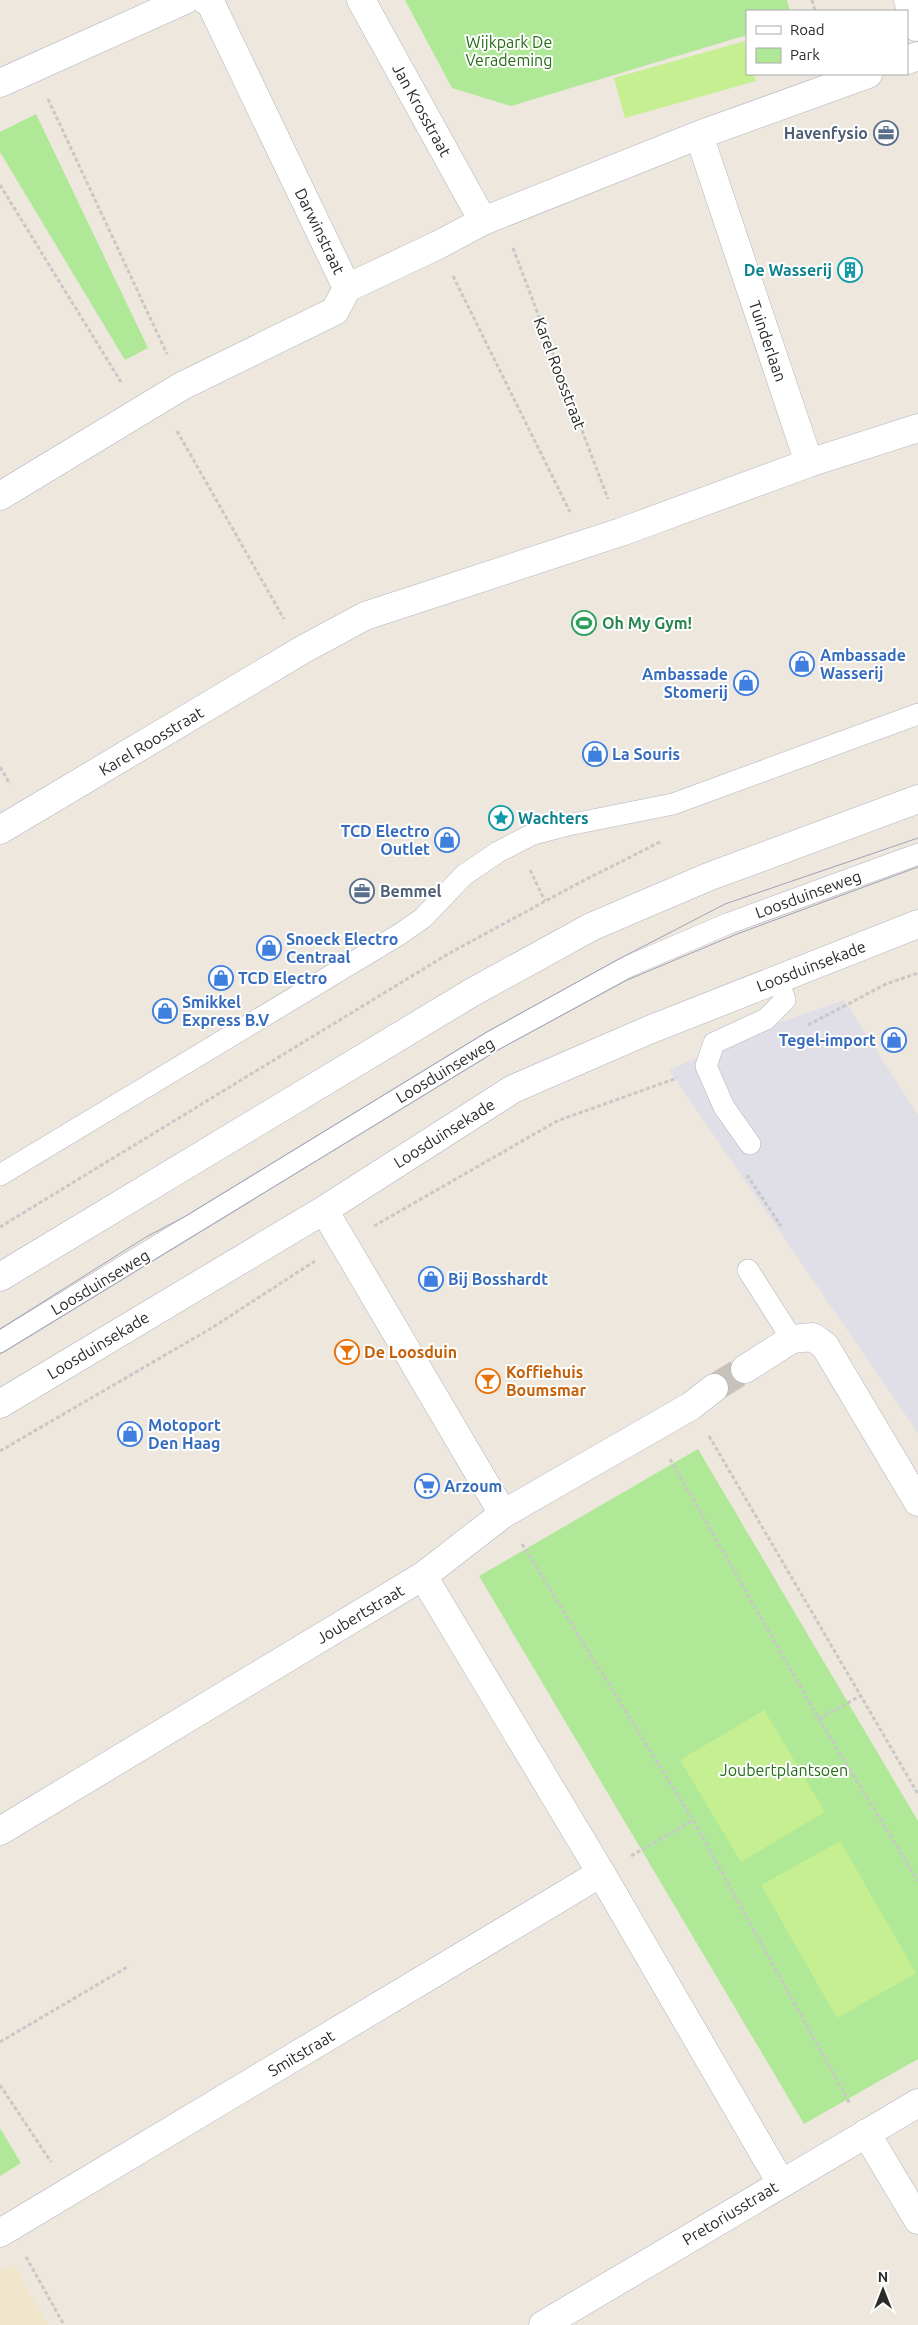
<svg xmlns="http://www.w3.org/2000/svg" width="918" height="2325" font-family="Ubuntu,sans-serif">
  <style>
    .industrial { fill: #e0dee6 }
    .education { fill: #f0e6cc }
    .green { fill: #afe896 }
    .pitch { fill: #c5ef91 }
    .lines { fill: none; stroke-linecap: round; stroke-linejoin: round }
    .street-tunnel { stroke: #c7c1b9; stroke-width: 28; stroke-dasharray: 28 14; stroke-linecap: butt }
    .lane-casing { stroke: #b1b3c0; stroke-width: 22 }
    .street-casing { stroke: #b1b3c0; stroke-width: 29 }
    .secondary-casing { stroke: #b1b3c0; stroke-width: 29 }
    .path { stroke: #c8c8c8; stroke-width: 3; stroke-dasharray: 4 2.5; stroke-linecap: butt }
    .lane { stroke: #fff; stroke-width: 21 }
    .street { stroke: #fff; stroke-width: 28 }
    .secondary { stroke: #fff; stroke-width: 28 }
    .tram { stroke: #9fa2b7; stroke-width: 1 }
    .labels { text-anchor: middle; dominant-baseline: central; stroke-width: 4; stroke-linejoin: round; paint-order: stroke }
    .park-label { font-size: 16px; fill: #256e16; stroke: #fff }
    .street-label { font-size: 16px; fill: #2b2b2b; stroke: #fff }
    .service-label { font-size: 16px; font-weight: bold; fill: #4e5e75; stroke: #fff; text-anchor: end }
    .culture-label { font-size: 16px; font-weight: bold; fill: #0d838f; stroke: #fff; text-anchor: end }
    .leisure-label { font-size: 16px; font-weight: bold; fill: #27864d; stroke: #fff; text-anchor: start }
    .shop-label { font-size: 16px; font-weight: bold; fill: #366cbe; stroke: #fff; text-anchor: start }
    .food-label { font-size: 16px; font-weight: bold; fill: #c56008; stroke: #fff; text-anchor: start }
  </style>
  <rect width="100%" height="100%" fill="#eee7dd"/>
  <path class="industrial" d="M844,1000L918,1115V1433L669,1070L764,1028Z"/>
  <path class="education" d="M14,2264L48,2325H0V2270Z"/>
  <path class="green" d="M405,0H787L790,11H747V35L511,106L452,88Z
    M36,114L148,348L125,360L0,152V132Z
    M698,1449L918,1821V2059L804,2124L479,1576Z
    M0,2128L21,2163L0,2176Z"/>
  <path class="pitch" d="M745,41L747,74H754L756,81L625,118L614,78Z
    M764,1710L825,1812L741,1862L680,1760Z
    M840,1841L916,1973L837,2018L761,1885Z"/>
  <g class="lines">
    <path class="street-tunnel" d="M714,1388L745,1369"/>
    <defs>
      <path id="lane" d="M750,1144L724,1107L706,1066L714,1043L766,1019L785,1000L778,979
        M0,1175L400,934L423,918L464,875L498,852L533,834L568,825L673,804L918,714
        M748,1270L792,1339
        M0,1342L494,1040L629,966L727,924L918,854"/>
      <path id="street" d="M361,0L483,221
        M908,0L916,27
        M907,60L918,56
        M0,83L185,0
        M699,135L809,463
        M347,288L438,245L483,221L699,135L868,74
        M0,496L182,386L335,311L347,288L210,2L205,0
        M0,830L302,650L365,616L621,532L809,463L918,428
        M324,1210L503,1514
        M745,1369L792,1339L813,1337L825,1346L918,1502
        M423,1576L601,1873L781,2183
        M0,1831L423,1576L503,1514L691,1406L714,1388
        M866,2133L918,2220
        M0,2233L601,1873
        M543,2325L918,2103"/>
      <path id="secondary" d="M0,1277L471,993L591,927L708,877L918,799
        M0,1404L324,1210L513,1089L649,1030L918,924"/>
    </defs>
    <use href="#lane" class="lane-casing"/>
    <use href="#street" class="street-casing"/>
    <use href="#secondary" class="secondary-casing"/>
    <path class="path" d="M812,0L815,11
      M48,99L167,354
      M0,185L121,382
      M513,248L608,499
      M453,276L570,512
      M177,431L284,619
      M0,767L10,784
      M530,870L545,901
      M808,1025L886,984L918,973
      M747,1175L781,1226
      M374,1226L557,1121L677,1078
      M0,1227L448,954L575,885L662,841
      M709,1436L918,1794
      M0,1451L210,1329L315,1261
      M670,1459L819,1719L918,1881
      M522,1544L693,1820L850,2104
      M819,1719L860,1696
      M631,1856L693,1820
      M0,2042L129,1966
      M0,2085L51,2162
      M26,2257L64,2325"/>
    <use href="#lane" class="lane"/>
    <use href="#street" class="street"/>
    <use href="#secondary" class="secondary"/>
    <path class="tram" d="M0,1329L146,1237L186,1216L487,1032L617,960L725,904L918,838
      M0,1354L496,1051L627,980L737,934L918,867"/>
  </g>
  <defs>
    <symbol id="office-ring" viewBox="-11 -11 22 22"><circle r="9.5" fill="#fff" stroke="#5c6f8a" stroke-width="1.5"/><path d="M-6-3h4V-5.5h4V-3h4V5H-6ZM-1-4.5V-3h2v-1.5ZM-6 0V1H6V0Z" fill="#5c6f8a"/></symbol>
    <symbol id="building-ring" viewBox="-11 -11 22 22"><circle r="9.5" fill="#fff" stroke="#0f9aa8" stroke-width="1.5"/><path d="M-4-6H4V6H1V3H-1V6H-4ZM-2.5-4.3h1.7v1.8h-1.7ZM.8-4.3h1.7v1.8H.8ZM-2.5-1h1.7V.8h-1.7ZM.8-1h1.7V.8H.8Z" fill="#0f9aa8"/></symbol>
    <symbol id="stadium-ring" viewBox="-11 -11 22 22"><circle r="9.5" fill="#fff" stroke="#2e9e5b" stroke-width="1.5"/><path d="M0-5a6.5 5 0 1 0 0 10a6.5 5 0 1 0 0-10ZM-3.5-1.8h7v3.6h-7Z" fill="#2e9e5b"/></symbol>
    <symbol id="shop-ring" viewBox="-11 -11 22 22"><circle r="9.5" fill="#fff" stroke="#3f7fe0" stroke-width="1.5"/><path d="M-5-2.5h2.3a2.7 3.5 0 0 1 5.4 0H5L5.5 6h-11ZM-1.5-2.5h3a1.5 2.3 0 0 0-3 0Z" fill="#3f7fe0"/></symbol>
    <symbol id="sight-ring" viewBox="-11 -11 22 22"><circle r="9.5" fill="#fff" stroke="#0f9aa8" stroke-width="1.5"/><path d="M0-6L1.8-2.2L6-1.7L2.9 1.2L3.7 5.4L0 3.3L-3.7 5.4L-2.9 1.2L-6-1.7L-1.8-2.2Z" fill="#0f9aa8"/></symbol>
    <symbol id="bar-ring" viewBox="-11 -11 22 22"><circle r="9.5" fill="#fff" stroke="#e8710a" stroke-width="1.5"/><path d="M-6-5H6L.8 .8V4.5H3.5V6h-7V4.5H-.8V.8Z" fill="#e8710a"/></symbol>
    <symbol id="supermarket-ring" viewBox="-11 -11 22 22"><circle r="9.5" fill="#fff" stroke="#3f7fe0" stroke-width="1.5"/><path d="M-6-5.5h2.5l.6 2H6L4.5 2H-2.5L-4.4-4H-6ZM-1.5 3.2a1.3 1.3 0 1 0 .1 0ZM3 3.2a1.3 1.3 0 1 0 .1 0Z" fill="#3f7fe0"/></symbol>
  </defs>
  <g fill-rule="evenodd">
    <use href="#office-ring" x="872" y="119" width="28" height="28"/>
    <use href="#building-ring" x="836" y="256" width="28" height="28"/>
    <use href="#stadium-ring" x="570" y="609" width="28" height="28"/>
    <use href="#shop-ring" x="788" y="650" width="28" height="28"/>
    <use href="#shop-ring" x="732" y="669" width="28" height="28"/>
    <use href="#shop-ring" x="581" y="740" width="28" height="28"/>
    <use href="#sight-ring" x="487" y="804" width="28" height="28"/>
    <use href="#shop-ring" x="433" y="826" width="28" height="28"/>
    <use href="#office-ring" x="348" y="877" width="28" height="28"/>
    <use href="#shop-ring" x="255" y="934" width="28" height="28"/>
    <use href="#shop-ring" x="207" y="964" width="28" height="28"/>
    <use href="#shop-ring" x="151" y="997" width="28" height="28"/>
    <use href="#shop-ring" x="880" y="1026" width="28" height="28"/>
    <use href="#shop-ring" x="417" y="1265" width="28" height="28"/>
    <use href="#bar-ring" x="333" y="1338" width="28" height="28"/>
    <use href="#bar-ring" x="474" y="1367" width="28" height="28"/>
    <use href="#shop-ring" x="116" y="1420" width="28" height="28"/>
    <use href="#supermarket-ring" x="413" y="1472" width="28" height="28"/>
  </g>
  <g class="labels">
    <g class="park-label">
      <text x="509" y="42">Wijkpark De<tspan x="509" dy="18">Verademing</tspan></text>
      <text x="784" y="1770">Joubertplantsoen</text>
    </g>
    <g class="street-label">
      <text transform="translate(422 110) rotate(61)">Jan Krosstraat</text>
      <text transform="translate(320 231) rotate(64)">Darwinstraat</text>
      <text transform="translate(768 341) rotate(71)">Tuinderlaan</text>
      <text transform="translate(560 373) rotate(69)">Karel Roosstraat</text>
      <text transform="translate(151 741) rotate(-31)">Karel Roosstraat</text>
      <text transform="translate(808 894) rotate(-20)">Loosduinseweg</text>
      <text transform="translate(811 966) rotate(-21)">Loosduinsekade</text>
      <text transform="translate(445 1070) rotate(-31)">Loosduinseweg</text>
      <text transform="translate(444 1133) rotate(-32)">Loosduinsekade</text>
      <text transform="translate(100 1282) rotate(-31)">Loosduinseweg</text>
      <text transform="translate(98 1345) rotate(-31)">Loosduinsekade</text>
      <text transform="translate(360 1614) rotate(-31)">Joubertstraat</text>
      <text transform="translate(301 2053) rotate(-31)">Smitstraat</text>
      <text transform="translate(730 2213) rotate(-31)">Pretoriusstraat</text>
    </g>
    <g class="service-label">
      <text x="868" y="133">Havenfysio</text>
      <text x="380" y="891" text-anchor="start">Bemmel</text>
    </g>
    <g class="culture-label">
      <text x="832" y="270">De Wasserij</text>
      <text x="518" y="818" text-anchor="start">Wachters</text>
    </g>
    <g class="leisure-label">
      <text x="602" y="623">Oh My Gym!</text>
    </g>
    <g class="shop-label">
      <text x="820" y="655">Ambassade<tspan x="820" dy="18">Wasserij</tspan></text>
      <text x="728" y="674" text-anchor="end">Ambassade<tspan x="728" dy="18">Stomerij</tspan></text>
      <text x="612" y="754">La Souris</text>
      <text x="430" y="831" text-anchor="end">TCD Electro<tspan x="430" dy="18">Outlet</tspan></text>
      <text x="286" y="939">Snoeck Electro<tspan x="286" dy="18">Centraal</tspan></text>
      <text x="238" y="978">TCD Electro</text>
      <text x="182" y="1002">Smikkel<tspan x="182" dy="18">Express B.V</tspan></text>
      <text x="876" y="1040" text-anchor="end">Tegel-import</text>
      <text x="448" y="1279">Bij Bosshardt</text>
      <text x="148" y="1425">Motoport<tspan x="148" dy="18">Den Haag</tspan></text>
      <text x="444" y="1486">Arzoum</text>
    </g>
    <g class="food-label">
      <text x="364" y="1352">De Loosduin</text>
      <text x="506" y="1372">Koffiehuis<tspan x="506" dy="18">Boumsmar</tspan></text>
    </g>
  </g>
  <rect x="746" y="10" width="162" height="65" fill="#ffffff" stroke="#aaaaaa"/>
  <rect x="756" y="26" width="25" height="8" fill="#ffffff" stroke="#aaaaaa"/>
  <text x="790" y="35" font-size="15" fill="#2b2b2b">Road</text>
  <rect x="756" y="48" width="25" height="15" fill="#afe896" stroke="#aaaaaa"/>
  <text x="790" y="60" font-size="15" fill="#2b2b2b">Park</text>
  <g transform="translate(883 2290)" stroke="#ffffff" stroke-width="4" paint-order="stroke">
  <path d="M0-4L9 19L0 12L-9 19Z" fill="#2b2b2b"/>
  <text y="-8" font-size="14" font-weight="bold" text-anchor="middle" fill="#2b2b2b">N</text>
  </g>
</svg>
